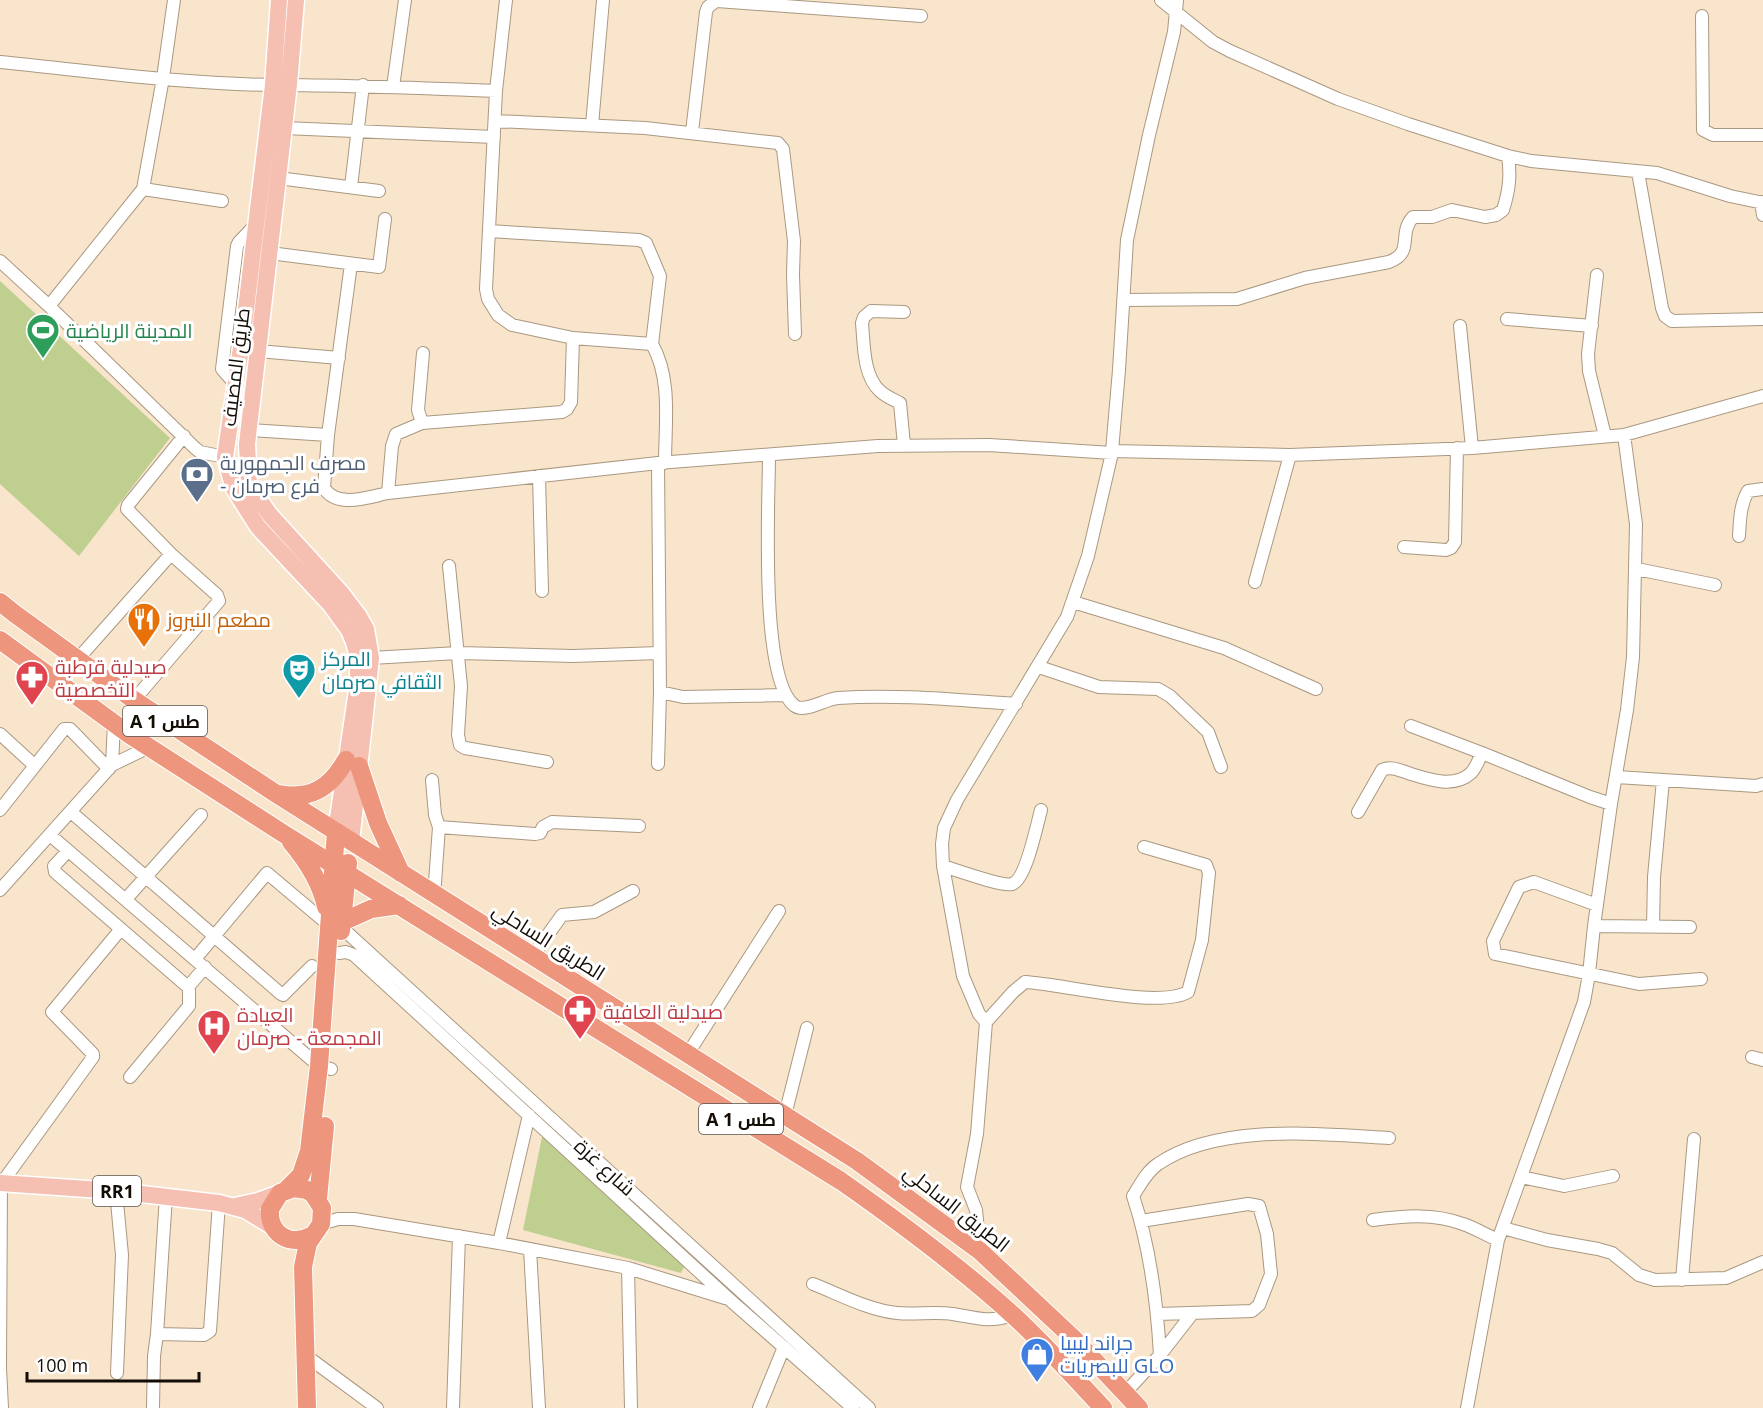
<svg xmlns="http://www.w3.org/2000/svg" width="1763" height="1408" font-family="'Open Sans',Cairo,sans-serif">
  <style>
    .green { fill: #becf90 }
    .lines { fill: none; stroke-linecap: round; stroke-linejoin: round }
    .minor-casing { stroke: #aa9881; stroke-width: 14 }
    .major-casing { stroke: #fff; stroke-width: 19 }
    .highway-casing { stroke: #fff; stroke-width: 20 }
    .minor { stroke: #fff; stroke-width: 12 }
    .major { stroke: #f5bfb1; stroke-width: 16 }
    .highway { stroke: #ee957d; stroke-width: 18 }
    .labels { text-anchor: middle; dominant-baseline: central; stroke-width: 6; stroke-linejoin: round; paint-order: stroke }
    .shield { fill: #fff; stroke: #5a5650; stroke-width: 1.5 }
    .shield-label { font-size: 18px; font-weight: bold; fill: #130d05 }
    .leisure-label { font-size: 20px; fill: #27864d; stroke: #fff; text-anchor: start }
    .street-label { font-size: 20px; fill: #130d05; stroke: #fff }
    .service-label { font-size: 20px; fill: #4e5e75; stroke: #fff; text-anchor: start }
    .food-label { font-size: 20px; fill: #c56008; stroke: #fff; text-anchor: start }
    .culture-label { font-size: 20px; fill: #0d838f; stroke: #fff; text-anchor: start }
    .health-label { font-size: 20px; fill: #be3a42; stroke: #fff; text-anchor: start }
    .shop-label { font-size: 20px; fill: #366cbe; stroke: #fff; text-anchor: start }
  </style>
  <rect width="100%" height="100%" fill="#f9e5cc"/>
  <path class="green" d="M0,281L170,438L79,556L0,484Z
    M543,1132L686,1263L681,1273L523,1230Z"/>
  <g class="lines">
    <defs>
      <path id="minor" d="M506,0L496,91L486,289L488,299L498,315L512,325L573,338L652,344C672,379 665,424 665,463
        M1161,0L1213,42L1230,51L1338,99L1408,124L1508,156L1531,161L1657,173L1730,196L1763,203
        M717,1L921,16
        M1702,16L1703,130L1713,135H1763
        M0,62C90,71 182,84 273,85C347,85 422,88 496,91
        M393,87L405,0
        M495,121L645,128L778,143L783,149L794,241L793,275L795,334
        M592,125L603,0
        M284,128L494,137
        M692,132L706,12L708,7L717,0
        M1638,172L1662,308L1665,316L1672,321L1763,319
        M278,178L379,191
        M351,187L363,85
        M143,189L222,201
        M1761,202L1763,215
        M489,231L639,240L646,243L660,276L652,344
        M270,253L379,267L385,219
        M0,261L49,306L195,448L200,452L225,457
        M351,264L328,435L324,488C337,509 369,497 388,493L658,463L878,446L989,445L1112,453V451L1290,455L1472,448L1624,435L1763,396
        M1597,275L1588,354L1589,371L1605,436
        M1123,300L1237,299L1305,278L1389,262C1415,252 1397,235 1413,217H1432L1452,210L1485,217L1496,215L1503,210C1509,191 1511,176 1508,156
        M49,306L143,189L163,78L174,0
        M904,312L871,311L864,317L862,323C864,344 863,376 880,391C885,396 894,400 900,403L904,445
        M1507,319L1592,326
        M1460,326L1472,448
        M258,351L339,358
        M237,386L222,369L237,246L239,242L256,224
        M422,423L418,410L423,353
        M249,430L328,435
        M1112,451L1119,370L1127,240L1149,135L1174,32L1177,0
        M769,455C769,500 759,680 795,706C805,713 825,699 838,698C897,694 956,700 1016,704
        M658,463L660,692L683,697L786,695
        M539,476L542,591
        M388,493L392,446L396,434L422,423L562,412L567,409L571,402L573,338
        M1739,536C1740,520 1740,505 1748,491L1763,489
        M1404,547L1446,550L1451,548L1455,542L1457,448
        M449,566L461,686L458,735L460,745L465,748L547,762
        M1637,569L1715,585
        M1255,582L1290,455
        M1073,602L1224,648L1316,689
        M371,658L458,653L573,656L659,653
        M77,660L171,554
        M1039,667L1099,687L1158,689L1170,696L1208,732L1221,767
        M134,700L219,601L217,595L171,554L127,509L128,505L184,436
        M1411,726L1482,753
        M0,734L34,765
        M658,764L660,692
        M112,765L114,723
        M1617,777L1756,786L1763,784
        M432,780L435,815L439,827L434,896
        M0,810L64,729H70L109,769
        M71,812L281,994L283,995L312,966
        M1358,812L1382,770C1391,766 1399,770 1408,773C1427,779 1454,789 1471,773C1476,768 1479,759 1482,753L1590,797L1611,804
        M439,827L535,834L540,833L543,827L552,822L639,826
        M50,835L319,1066L331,1069
        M68,851L54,866L55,872L188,987L205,967
        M943,866C956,870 1003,887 1012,884C1026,880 1037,824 1041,810
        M0,890L112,765L149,747
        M126,899L201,815
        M1597,905L1534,882L1519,887L1493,941L1495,954L1639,984L1701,979
        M1594,926L1690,927
        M341,927L869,1408
        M1653,927L1654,877L1663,780
        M339,953L346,952L354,955L730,1300L853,1408
        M532,957L562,915L594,912L633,891
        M195,959L267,873L330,926
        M986,1022L1013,992L1025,982C1063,984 1158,1009 1188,992L1202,940L1209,873L1206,865L1144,847
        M687,1055L779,911
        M1752,1057L1763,1060
        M130,1077L189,1006V986
        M785,1115L807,1028
        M1521,1177L1564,1186L1613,1176
        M116,1191L122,1255L117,1373
        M166,1196L157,1334L204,1335L210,1331L219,1203
        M1373,1220C1404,1216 1434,1213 1463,1224C1475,1228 1486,1235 1498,1240
        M1141,1221L1248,1204L1259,1206L1267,1234L1271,1274L1259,1305L1252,1311L1158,1314
        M321,1224L338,1219H354L499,1243L628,1268L725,1298
        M1503,1228L1547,1240L1598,1249L1612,1253L1639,1275L1655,1280L1726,1278L1763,1262
        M499,1243L529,1115
        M530,1249L539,1408
        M980,1251L976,1210L967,1187L977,1134L986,1022L979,1014L963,976L943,866L942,844L944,828L957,800L1067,617L1088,556L1112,453
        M628,1268L631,1408
        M1682,1280L1694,1139
        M813,1284C839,1294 868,1310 897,1313C915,1315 934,1311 953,1314C977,1318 988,1323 1012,1315
        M305,1355L377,1408
        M1160,1355C1157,1302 1150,1247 1133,1196C1140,1185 1147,1171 1158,1164C1218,1123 1319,1134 1389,1138
        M1125,1393L1160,1355L1192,1314
        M2,1408L0,1368L1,1184L93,1057V1054L52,1012L121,929
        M153,1408L154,1356L157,1334
        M453,1408L459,1236
        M759,1408L784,1347
        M1467,1408L1498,1240L1584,1002L1589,974L1594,926L1611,804L1627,710L1633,657L1636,524L1624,435"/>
      <path id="major" d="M279,0L273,85L243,334L225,457L234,489L258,527L330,604L349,630L354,642L358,657V684L336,832
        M296,0L289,84L247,444L249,485L270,515L342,594L358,615L366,629L371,658L351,842
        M0,1183L116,1191L219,1203L245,1210L273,1227
        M235,1206L258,1201L280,1193"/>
      <path id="highway" d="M0,602L15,614L134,700L275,793L857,1161L980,1251L1073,1338L1139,1408
        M0,640L130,735L284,834L841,1181C901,1223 960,1267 1014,1316C1045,1345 1074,1377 1103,1408
        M359,766L378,823L401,873
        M279,794C311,800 330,788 346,760
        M291,842C307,861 321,883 326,907
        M342,922L371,909L399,905
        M341,931L348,863
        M287,1189L301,1175L309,1151L319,1066L336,832
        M318,1199L325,1126
        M307,1408L303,1267L308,1243L321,1224L322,1208L313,1194L307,1190L294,1188L280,1193L270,1209C268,1234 290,1247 311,1236"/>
    </defs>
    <use href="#minor" class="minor-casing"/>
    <use href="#major" class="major-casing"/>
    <use href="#highway" class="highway-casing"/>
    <use href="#minor" class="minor"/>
    <use href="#major" class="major"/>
    <use href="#highway" class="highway"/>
  </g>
  <defs>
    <symbol id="stadium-pin" viewBox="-11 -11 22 30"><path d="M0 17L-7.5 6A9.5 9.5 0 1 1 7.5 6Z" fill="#2e9e5b" stroke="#fff"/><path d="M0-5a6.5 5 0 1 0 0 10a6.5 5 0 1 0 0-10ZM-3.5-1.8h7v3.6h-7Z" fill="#fff"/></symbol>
    <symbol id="bank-pin" viewBox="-11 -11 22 30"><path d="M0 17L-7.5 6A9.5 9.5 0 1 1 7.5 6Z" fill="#5c6f8a" stroke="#fff"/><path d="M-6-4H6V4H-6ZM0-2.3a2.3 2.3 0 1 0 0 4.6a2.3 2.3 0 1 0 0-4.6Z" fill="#fff"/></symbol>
    <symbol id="restaurant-pin" viewBox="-11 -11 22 30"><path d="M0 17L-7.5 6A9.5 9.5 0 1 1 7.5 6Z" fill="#e8710a" stroke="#fff"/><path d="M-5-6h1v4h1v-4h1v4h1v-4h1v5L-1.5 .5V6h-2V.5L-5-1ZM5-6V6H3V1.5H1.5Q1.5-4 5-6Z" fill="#fff"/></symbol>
    <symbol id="theatre-pin" viewBox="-11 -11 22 30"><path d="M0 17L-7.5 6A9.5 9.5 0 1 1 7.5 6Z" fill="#0f9aa8" stroke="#fff"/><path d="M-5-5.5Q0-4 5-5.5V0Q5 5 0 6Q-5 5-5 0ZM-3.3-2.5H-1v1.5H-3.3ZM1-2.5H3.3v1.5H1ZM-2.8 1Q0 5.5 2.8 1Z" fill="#fff"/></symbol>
    <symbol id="pharmacy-pin" viewBox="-11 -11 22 30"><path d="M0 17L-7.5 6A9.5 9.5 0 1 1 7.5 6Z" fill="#e0444e" stroke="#fff"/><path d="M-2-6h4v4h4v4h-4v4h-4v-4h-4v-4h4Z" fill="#fff"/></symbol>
    <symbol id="hospital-pin" viewBox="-11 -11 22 30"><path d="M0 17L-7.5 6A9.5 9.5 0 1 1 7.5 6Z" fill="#e0444e" stroke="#fff"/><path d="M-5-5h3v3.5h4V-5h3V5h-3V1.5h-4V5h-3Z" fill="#fff"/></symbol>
    <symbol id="shop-pin" viewBox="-11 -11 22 30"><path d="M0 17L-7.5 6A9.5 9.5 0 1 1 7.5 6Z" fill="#3f7fe0" stroke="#fff"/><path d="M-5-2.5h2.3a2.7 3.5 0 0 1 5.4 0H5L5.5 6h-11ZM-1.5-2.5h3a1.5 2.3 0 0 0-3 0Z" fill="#fff"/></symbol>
  </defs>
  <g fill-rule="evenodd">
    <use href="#stadium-pin" x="24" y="311" width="38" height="52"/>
    <use href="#bank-pin" x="178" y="455" width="38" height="52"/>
    <use href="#restaurant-pin" x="125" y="600" width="38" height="52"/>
    <use href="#theatre-pin" x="280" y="651" width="38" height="52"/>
    <use href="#pharmacy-pin" x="13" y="658" width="38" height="52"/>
    <use href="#pharmacy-pin" x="561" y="992" width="38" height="52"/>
    <use href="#hospital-pin" x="195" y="1007" width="38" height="52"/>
    <use href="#shop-pin" x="1018" y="1335" width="38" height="52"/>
  </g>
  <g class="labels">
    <g class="shield">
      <rect x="123" y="706" width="84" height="30" rx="4.5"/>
      <rect x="699" y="1104" width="84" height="30" rx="4.5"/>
      <rect x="93" y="1176" width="48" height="30" rx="4.5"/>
    </g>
    <g class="shield-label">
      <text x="165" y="721">A 1 طس</text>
      <text x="741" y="1119">A 1 طس</text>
      <text x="117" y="1191">RR1</text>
    </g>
    <g class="leisure-label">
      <text x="66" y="330">المدينة الرياضية</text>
    </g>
    <g class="street-label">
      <text transform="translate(235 367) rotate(-83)">طريق المصيف</text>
      <text transform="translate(549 941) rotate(32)">الطريق الساحلي</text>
      <text transform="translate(605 1167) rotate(42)">شارع غزة</text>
      <text transform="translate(957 1208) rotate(38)">الطريق الساحلي</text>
    </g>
    <g class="service-label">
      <text x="220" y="462">مصرف الجمهورية<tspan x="220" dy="23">- فرع صرمان</tspan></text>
    </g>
    <g class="food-label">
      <text x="167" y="619">مطعم النيروز</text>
    </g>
    <g class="culture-label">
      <text x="322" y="658">المركز<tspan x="322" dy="23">الثقافي صرمان</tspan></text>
    </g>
    <g class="health-label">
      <text x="55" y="666">صيدلية قرطبة<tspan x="55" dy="23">التخصصية</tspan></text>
      <text x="603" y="1011">صيدلية العافية</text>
      <text x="237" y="1014">العيادة<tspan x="237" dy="23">المجمعة - صرمان</tspan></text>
    </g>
    <g class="shop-label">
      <text x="1060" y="1342">جراند ليبيا<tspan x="1060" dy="23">للبصريات GLO</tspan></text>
    </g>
  </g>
  <path d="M27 1372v9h172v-9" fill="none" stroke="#130d05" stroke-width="3"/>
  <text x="36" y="1372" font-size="18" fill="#130d05" stroke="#ffffff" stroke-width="4.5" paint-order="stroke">100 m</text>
</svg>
